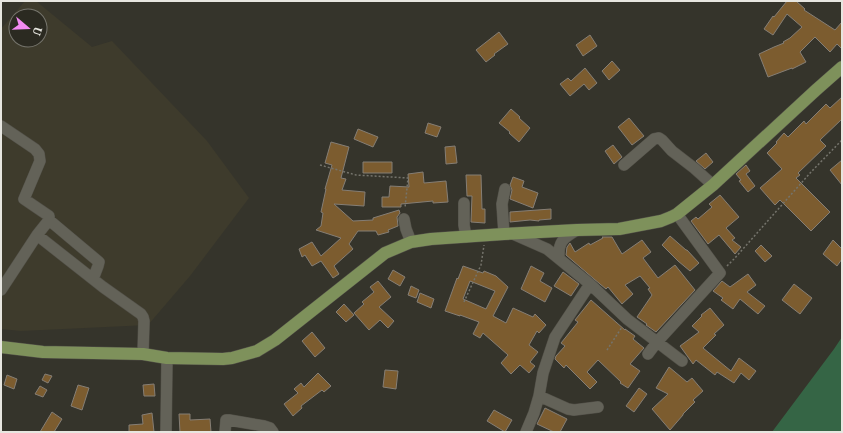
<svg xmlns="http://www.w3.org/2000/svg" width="843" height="433" font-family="'Noto Serif',serif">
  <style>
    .built { fill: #3e3b2c; fill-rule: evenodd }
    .water { fill: #356545 }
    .building { fill: #7c5c2f; stroke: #857e75; fill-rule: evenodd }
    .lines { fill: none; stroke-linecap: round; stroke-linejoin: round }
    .minor-casing { stroke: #525048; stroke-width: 12 }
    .major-casing { stroke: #525048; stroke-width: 13 }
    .path { stroke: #75746c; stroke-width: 1.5; stroke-dasharray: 2 2; stroke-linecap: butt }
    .minor { stroke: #636258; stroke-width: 11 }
    .major { stroke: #7e915b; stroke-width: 12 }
  </style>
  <rect width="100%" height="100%" fill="#35342b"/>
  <path class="built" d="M25,1H36L92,47L112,41L207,141L249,198L190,276L148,325L21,331L1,329V29ZM16,16H40V40H16Z"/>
  <path class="water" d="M842,337V432H772L834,349Z"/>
  <path class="building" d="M787,1H796L805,9L804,10L835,30L842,22V49L837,44L830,52L815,37L800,52L806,62L792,69V68L768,77L759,54L774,47L784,43L783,42L790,38L802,27L787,14L773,35L764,29L773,16L774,17Z
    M499,32L508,44L494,54L495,55L486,62L476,50Z
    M590,35L597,46L583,56L576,45Z
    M612,61L620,70L609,80L602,71Z
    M585,68L597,83L589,90L584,84L570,96L560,84L568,78L571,81Z
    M842,97V119L820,140L826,146L798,173L800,175L796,178L830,212L811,231L780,200L775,205L760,188L782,169L767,153L777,143L776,142L784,133L788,137L804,121L806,124L826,104L830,108Z
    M511,109L520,117L519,118L530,128L519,142L509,133L510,132L499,123Z
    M629,118L644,136L632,145L618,127Z
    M428,123L441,127L437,137L425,133Z
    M358,129L378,137L373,147L354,139Z
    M331,142L349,147L341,178L346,179L342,190L365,192L364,206L334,204L353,221L373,220V218L399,210L400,213L397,217L398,226L388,230L389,232L378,235L376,231H358L349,244L353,249L334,266L339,274L333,278L321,261L312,266L305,255L302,257L299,249L312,242L321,256L341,238L316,230L321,226L323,213L321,212L326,189H325L332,165L325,163Z
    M613,145L622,157L614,164L605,151Z
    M455,146L457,163L446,164L445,147Z
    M706,153L713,162L705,169L696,161Z
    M842,160V185L830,170Z
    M363,162H392V173H363Z
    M746,165L750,171L746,174L755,186L748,192L739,181L741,180L736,174Z
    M423,172L424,183L446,181L448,202L433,203V201L401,204V207H382V197H389L390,186L409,187L408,174Z
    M466,175H481L482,209H485V223L471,222L472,196H467Z
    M513,177L524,181L522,187L538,193L533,208L510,199L512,190L510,185Z
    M720,195L739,217L726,228L735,238L732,240L741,247L735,254L719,235L708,244L691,221L696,217L698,219L712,207L709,204Z
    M551,209V219L539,220V221L530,220L510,222V212Z
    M670,236L686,250H687L699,263L690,271L678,261L662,245Z
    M602,237H612L622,254L642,240L651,252L643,258L658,278L675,265L695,290L656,332L646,325L647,324L637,317L652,295L648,289L650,288L640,276L625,285L633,294L622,304L608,287L606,289L594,279L566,255L567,247L570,243L575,252L589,243L590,245L603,238Z
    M833,240L842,249V259L837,266L823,254Z
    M761,245L772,256L765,262L755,251Z
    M463,266L483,273L484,271L496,276L508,287L493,316L506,323L513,308L533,317L535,314L546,325L539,333L537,331L529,345L538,352L530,362L535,366L529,373L520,365L511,374L501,363L508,355L483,333L480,338L473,334L479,322L460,315V316L445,311L457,278L458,279ZM470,281L495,291L486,309L463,299Z
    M531,266L544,273L540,281L552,288L545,302L521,289Z
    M393,270L405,277L400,286L388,279Z
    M563,272L579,284L571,296L554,286Z
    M748,274L756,285L747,292L765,306L758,314L740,299L733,309L721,300L723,298L713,291L722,281L730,287Z
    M378,281L391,297L379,307L394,321L388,328L380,320L369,330L354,313L364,304L362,302L374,292L370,287Z
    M794,284L812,298L800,314L782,300Z
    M411,286L419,290L416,298L408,295Z
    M420,293L434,299L431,308L417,302Z
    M591,300L625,330V329L635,336L633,339L644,348L630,364L640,371L628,388L620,383L621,382L598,360L587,372L597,382L590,389L566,365L564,368L555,359L556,356L565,346L561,343L578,322L575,320Z
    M344,304L354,315L346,322L336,312Z
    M710,308L724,325L714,334L716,335L703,348L731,371L739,358L756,371L749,380L741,373L734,383L717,372L715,375L696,360L693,364L680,346L699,332L692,326L702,316L701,315Z
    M312,332L325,348L315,357L302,341Z
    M669,367L687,382L692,378L703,391L693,400L695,402L683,414V415L670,430L652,409L668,394L656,388Z
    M385,370L398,371L396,389L383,387Z
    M318,373L331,386L324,392L322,390L301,406L302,408L293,416L284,404L298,393L294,389L301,383L304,387Z
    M45,374L52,376L48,383L42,380Z
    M7,375L17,379L14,389L4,385Z
    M154,384L155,396H144L143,385Z
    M78,385L89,388L82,410L71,406Z
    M40,386L47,390L43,397L35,394Z
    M639,388L647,394L634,412L626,406Z
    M545,408L567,419L560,432H554L537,424Z
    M494,410L512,420L505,432L487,421Z
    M52,412L62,419L54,432H40Z
    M152,413L154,432H129V425L143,424L142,415Z
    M179,414H190V420L210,419L211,432H180Z"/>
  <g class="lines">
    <defs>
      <path id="minor" d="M1,126L35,149L39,154L40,161L24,199L49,216V220L37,235
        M624,165L654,139L659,138L662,140L672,151L694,168L713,185
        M464,203V225L466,237
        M404,219L406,229L411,242
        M49,220L99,262L98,266L93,279
        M504,234L502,204L505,189
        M513,234L547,249L590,284L627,319L682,361
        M559,258C558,242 563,238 577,230
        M1,290L37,235L103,287L141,314L143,317L144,321L143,354
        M648,354L657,342L720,273L677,214
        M539,396L568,409L574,410L598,407
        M166,432L167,358
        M225,432L226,420H229L264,426L270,428L273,432
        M526,432L534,413L539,396L543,373L555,337L590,284"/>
      <path id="major" d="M1,347L43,352L143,354L167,358L223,359L232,358L257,351L275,340L385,253L411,242L431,239L504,234L577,230L619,229L661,221L671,217L677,214L713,185L816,90L842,67"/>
    </defs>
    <use href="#minor" class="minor-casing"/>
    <use href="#major" class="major-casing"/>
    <path class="path" d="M320,165L356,175L408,178L405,208
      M727,266L734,259L812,171L842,140
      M464,302L481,265L484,245
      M607,350L622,327"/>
    <use href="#minor" class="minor"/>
    <use href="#major" class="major"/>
  </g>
  <rect width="843" height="433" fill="none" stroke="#e7e6e0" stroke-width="4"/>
  <g transform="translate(28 28) rotate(109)"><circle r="19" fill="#2b2a21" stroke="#76756d"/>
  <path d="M0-3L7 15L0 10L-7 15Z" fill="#f38af2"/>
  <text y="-6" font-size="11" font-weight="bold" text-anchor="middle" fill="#e7e6e0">U</text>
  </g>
</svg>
